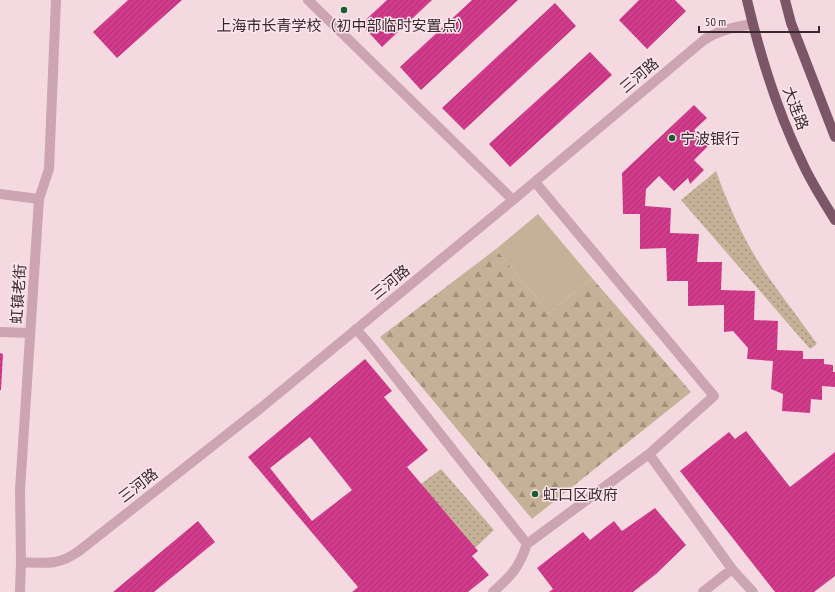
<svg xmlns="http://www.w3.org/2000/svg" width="835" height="592" font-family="'PT Sans Narrow','Noto Sans SC',sans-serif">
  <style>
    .grass { fill: url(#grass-dots) }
    .forest { fill: url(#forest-firs) }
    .pitch { fill: #c5b198 }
    .building { fill: url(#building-hatch); fill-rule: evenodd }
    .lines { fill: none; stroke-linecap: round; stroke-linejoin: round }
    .minor { stroke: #cda4b2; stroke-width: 10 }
    .major { stroke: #7c5667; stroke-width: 10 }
    .poi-dot { fill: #185e2c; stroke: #fbe7ec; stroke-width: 1.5 }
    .labels { text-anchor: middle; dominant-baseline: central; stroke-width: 3; stroke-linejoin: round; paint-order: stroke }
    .poi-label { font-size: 15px; fill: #38272f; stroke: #fbe7ec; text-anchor: start }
    .street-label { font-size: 15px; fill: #38272f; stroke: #fbe7ec }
  </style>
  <defs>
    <pattern id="grass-dots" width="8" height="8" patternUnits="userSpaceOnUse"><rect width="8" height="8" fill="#c5b198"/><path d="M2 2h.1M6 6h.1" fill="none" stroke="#a1907c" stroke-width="1.8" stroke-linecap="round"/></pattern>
    <pattern id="forest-firs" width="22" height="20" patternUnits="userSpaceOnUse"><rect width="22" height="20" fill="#c5b198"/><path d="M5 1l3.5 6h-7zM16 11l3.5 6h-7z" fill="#a1907c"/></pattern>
    <pattern id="building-hatch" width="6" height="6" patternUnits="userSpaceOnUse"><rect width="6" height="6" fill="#d23a8c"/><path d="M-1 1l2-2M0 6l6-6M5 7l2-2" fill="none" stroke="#ab3173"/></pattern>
  </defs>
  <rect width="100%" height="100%" fill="#f4dae0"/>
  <path class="grass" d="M716,171C729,207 745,243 767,275C783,298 801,321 817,344L810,349L681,200Z
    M441,469L494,530L475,548L421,484Z"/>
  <path class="forest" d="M496,249L549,313L592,278L691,392L532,519L380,337Z"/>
  <path class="pitch" d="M538,214L592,278L549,313L496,249Z"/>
  <path class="building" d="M128,0H182L117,58L93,32Z
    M387,0H432L382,47L361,24Z
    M472,0H518L421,90L400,67Z
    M639,0H675L686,11L647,49L619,20Z
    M555,3L576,26L464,130L442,108Z
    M590,52L612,75L510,167L489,144Z
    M694,105L707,118L694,130L709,145L694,160L704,170L690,184L688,178L674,191L659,176L646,189L645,206L671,208L670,233L699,234L697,262H722L721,290L755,291L754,320L778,321L777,350L803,351V359H824V364L833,365V372H835V387L822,386V400L811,399L810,413L782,411L783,394L771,389L773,361L747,359L748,348L733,331L724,332V305L688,306V281H667L666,248L640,249V214H623L622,173Z
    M0,353L3,354L1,390H0Z
    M365,359L392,391L384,397L428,450L407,467L478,551L472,556L489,575L468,592H352L358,587L248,457ZM310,437L352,490L312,521L270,468Z
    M746,431L790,487L835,452V576L814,592H775L680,471L729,432L735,439Z
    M655,508L686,545L656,574L633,592H549L553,589L537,568L583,532L590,540L614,521L622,531Z
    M198,521L215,542L154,592H113Z"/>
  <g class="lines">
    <path class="minor" d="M308,0L513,200
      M0,194L39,199
      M356,329L370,345L527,544
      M0,332L30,333
      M649,454L732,569
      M21,562C46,563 58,566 79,551L262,407L513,200L704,40C719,30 735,27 752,24
      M20,592L21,562L20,490L39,199L49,169L56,0
      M493,592C511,576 519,568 527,544L649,454L714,396L535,182
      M703,592L732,569L753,592"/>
    <path class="major" d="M747,0C760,55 777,111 802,162C811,182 823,201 835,220
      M785,0L791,23L835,137"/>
  </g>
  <g class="poi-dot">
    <circle cx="344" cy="10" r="4"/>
    <circle cx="672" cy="138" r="4"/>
    <circle cx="535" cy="494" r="4"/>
  </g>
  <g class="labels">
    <g class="poi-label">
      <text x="344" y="25" text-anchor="middle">上海市长青学校（初中部临时安置点）</text>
      <text x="680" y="138">宁波银行</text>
      <text x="543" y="494">虹口区政府</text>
    </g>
    <g class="street-label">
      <text transform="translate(639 75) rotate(-40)">三河路</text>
      <text transform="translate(796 108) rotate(69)">大连路</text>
      <text transform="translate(390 282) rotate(-39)">三河路</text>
      <text transform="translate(18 294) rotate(-86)">虹镇老街</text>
      <text transform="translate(138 485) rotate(-38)">三河路</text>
    </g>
  </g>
  <path d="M699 26v6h120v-6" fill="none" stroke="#38272f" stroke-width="2"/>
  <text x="705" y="26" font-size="12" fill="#38272f" stroke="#fbe7ec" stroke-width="3" paint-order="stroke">50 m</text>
</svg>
